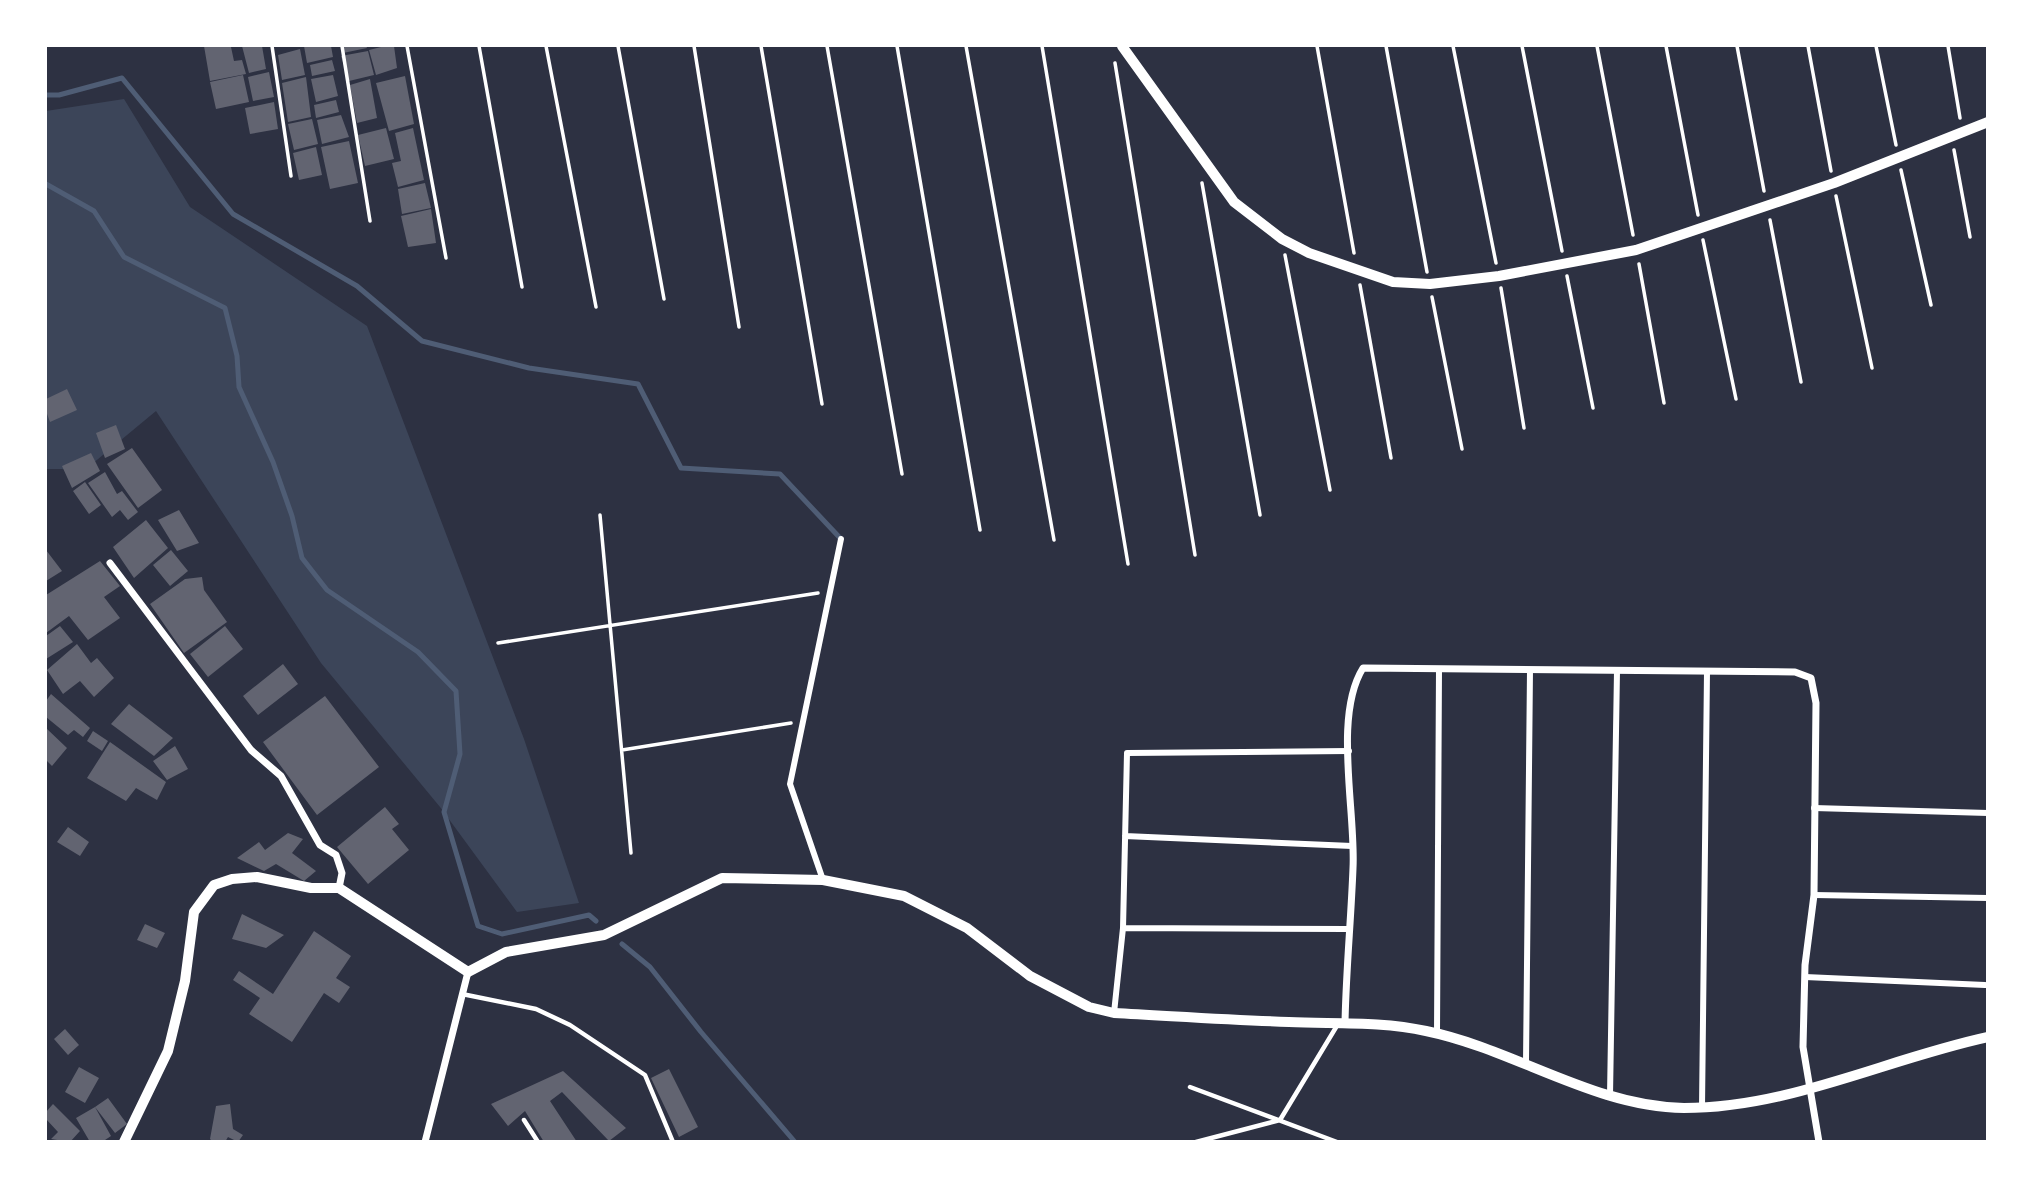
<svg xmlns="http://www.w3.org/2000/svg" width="2033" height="1187" font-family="'Noto Sans',sans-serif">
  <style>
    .green { fill: #3c4559 }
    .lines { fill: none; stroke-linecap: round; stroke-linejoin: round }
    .stream { stroke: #4f5d75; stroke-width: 5 }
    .building { fill: #626471 }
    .path { stroke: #fff; stroke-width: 3.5 }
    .service { stroke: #fff; stroke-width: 4.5 }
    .pedestrian { stroke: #fff; stroke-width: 6 }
    .minor { stroke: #fff; stroke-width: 7 }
    .tertiary { stroke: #fff; stroke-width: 10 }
  </style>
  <rect width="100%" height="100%" fill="#2d3142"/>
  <path class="green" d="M124,99L190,207L367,326L524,739L579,903L517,912L440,807L321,663L156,411L86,469H46V111Z"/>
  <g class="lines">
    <path class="stream" d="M46,95H59L122,78L233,214L357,286L422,341L529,368L638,384L681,468L780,474L841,539
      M46,184L94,211L124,257L225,308L237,356L239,387L273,462L292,516L302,558L327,590L418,652L456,691L460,754L444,812L478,926L502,934L589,915L596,921
      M622,944L650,967L701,1032L795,1142"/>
  </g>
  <path class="building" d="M204,46L231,47L234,61L242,60L246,74L210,81Z
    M242,46H262L266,69L249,73Z
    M304,46H331L333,57L307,63Z
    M342,46H366L367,48L343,53Z
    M385,46H394L397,68L376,75L369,50Z
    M300,49L305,75L282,80L278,55Z
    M368,51L374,75L349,81L341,56Z
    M332,60L335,71L312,76L310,65Z
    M269,72L274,97L253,101L248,77Z
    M243,75L249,102L216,109L210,82Z
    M333,75L338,96L316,102L311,79Z
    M405,76L414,124L389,131L376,83Z
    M306,77L311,117L288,122L282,83Z
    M370,79L377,118L357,123L350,85Z
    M336,100L339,112L316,118L314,105Z
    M274,102L278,129L250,134L245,108Z
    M341,115L349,137L322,144L317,120Z
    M312,119L318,144L294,150L288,124Z
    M386,128L394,159L365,166L358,135Z
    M413,128L424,180L398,187L392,163L401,161L395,133Z
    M349,141L358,183L330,189L321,147Z
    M316,147L322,175L299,180L293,153Z
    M425,183L431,208L402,214L398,189Z
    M431,209L436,243L408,247L401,216Z
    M67,389L77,410L50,422L46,411V399Z
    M116,425L125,449L105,458L96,433Z
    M132,448L162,490L138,508L107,464Z
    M91,453L100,471L72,488L62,466Z
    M105,472L117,494L122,491L138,512L128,520L120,510L112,517L88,483Z
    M85,482L101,505L89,514L73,491Z
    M179,510L199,543L177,551L158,520Z
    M146,520L168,548L134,578L113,547Z
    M46,550L62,571L46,581Z
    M171,550L188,571L170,586L153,565Z
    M100,561L120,586L104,597L120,618L88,640L69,616L46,633V595Z
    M202,577L204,590L227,622L184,653L150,604L185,579Z
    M60,626L73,642L46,659V636Z
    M225,626L243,649L208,677L190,654Z
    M77,644L91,663L97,658L114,678L94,697L80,681L63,694L47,670Z
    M283,664L298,684L258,715L243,696Z
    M51,694L90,728L83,737L74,730L68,735L46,717V701Z
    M325,696L379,767L317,815L263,742Z
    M129,704L173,738L154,756L111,724Z
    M46,728L67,748L52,766L46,760Z
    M93,731L108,741L102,751L87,741Z
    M110,742L166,782L157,800L136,788L126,801L87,778Z
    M175,746L188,769L167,780L153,761Z
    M385,807L399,824L392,829L409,850L368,884L337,847Z
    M68,827L89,842L80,856L57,842Z
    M288,833L303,839L292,853L316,871L304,881L276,864L264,871L237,858L259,842L265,850Z
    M242,914L284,935L266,948L232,939Z
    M145,924L165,933L157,948L137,940Z
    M314,931L351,956L336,978L350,987L339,1003L324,993L292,1042L249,1014L260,998L233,980L239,971L273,994Z
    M65,1029L79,1045L68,1055L54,1039Z
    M79,1067L99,1078L85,1103L65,1092Z
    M669,1069L698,1127L679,1137L651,1078Z
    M563,1071L626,1128L609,1141L562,1092L550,1101L577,1142H544L525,1111L508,1126L491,1104Z
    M108,1098L127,1124L115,1133L95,1107Z
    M53,1104L80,1131L70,1142L51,1139L58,1132L46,1119V1112Z
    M230,1104L233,1129L243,1135L238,1142L228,1137L225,1142H213L210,1139L216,1106Z
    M95,1107L111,1136L102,1142H90L76,1118Z"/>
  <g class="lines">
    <path class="path" d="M272,46L291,176
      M342,46L370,221
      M407,46L446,258
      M479,46L522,287
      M546,46L596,307
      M618,46L664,299
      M694,46L739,327
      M761,46L822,404
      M827,46L902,474
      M897,46L980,530
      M966,46L1054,540
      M1042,46L1128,564
      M1317,46L1354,253
      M1386,46L1427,272
      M1453,46L1496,263
      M1522,46L1562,251
      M1597,46L1633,235
      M1666,46L1698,215
      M1737,46L1764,191
      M1808,46L1831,171
      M1876,46L1896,145
      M1948,46L1960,118
      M1115,63L1195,555
      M1954,150L1970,237
      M1901,170L1931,305
      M1202,183L1260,515
      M1836,196L1872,368
      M1770,220L1801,382
      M1703,240L1736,399
      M1285,255L1330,490
      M1639,264L1664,403
      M1567,276L1593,408
      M1360,285L1391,458
      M1501,288L1524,428
      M1432,297L1462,449
      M600,515L631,853
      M498,643L818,593
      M622,750L791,723"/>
    <path class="service" d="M462,994L536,1009L570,1025L645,1075L673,1142
      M1190,1087L1337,1142
      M524,1120L538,1142
      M1196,1142L1280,1120L1338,1024"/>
    <path class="pedestrian" d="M1814,808L1988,813
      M1125,836L1352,846
      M823,880L790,784L841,539
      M1814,895L1988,898
      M1123,928L1347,929
      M1805,977L1985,985
      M1114,1013L1123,928L1127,753L1349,751
      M1437,1033L1439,669
      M1526,1063L1530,670
      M1610,1096L1617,671
      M1702,1107L1707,672"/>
    <path class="minor" d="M110,563L251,750L281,776L320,845L336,855L342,873L339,888
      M1345,1023C1346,971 1351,920 1353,868C1356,812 1333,716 1363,668L1795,672L1811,678L1816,703L1814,895L1805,965L1803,1047L1819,1142
      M425,1142L468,972"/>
    <path class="tertiary" d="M1122,46L1234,202L1282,239L1309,253L1393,282L1430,284L1499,276L1636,250L1834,183L1988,122
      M124,1142L168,1051L185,981L194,912L214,885L232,879L257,877L311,888H339L468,972L506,952L604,935L722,878L823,880L904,896L967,928L1030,976L1089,1007L1114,1013C1172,1016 1231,1020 1289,1022C1334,1024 1382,1021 1426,1031C1514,1049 1594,1107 1684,1108C1789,1108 1886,1059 1988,1037"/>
  </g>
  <rect width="2033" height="1187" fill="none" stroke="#ffffff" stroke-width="94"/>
</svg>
